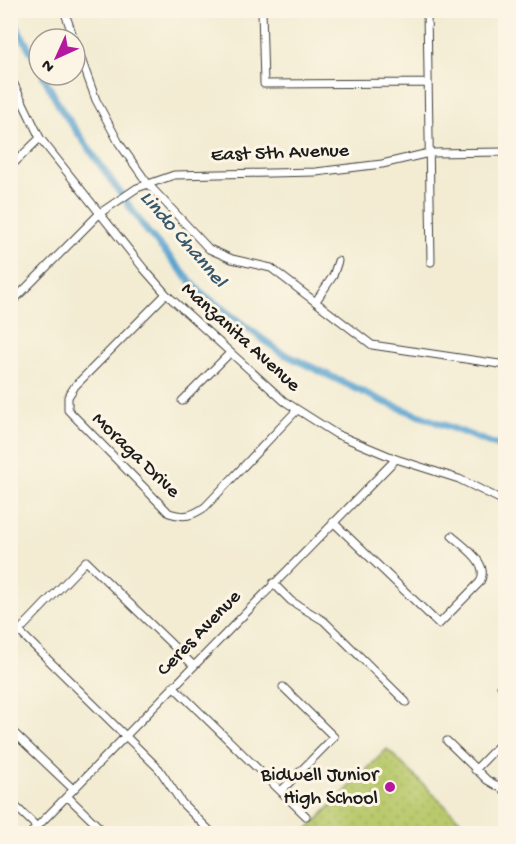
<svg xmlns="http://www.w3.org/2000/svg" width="516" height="844" font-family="'Gochi Hand',sans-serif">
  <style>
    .green { fill: url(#green-dots); stroke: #6a7244; stroke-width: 1.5 }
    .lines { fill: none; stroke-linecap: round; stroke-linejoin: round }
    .canal { stroke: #56a2cf; stroke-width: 7 }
    .minor-casing { stroke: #3c3b37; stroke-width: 9 }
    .minor { stroke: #fff; stroke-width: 7 }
    .poi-dot { fill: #b5179e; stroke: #fcf5e5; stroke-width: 2 }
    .labels { text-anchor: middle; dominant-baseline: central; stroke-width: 6; stroke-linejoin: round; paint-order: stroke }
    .street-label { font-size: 20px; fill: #1c1c1c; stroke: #fcf5e5 }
    .poi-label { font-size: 20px; fill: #1c1c1c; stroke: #fcf5e5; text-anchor: end }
    .water-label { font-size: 21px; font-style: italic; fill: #36586d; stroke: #fcf5e5 }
  </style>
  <defs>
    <pattern id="green-dots" width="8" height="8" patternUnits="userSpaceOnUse" patternTransform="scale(1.5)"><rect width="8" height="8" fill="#b9c96c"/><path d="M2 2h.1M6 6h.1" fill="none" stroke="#9eac5d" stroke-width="1.8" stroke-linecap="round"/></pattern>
  </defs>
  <rect width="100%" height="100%" fill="#fcf5e5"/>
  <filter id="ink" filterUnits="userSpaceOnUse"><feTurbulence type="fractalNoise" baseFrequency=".0167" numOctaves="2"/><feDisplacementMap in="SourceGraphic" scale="12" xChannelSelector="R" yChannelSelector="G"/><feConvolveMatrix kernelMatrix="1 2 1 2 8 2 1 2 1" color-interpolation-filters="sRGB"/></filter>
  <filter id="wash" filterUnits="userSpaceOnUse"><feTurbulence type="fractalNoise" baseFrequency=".008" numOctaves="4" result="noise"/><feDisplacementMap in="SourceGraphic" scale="24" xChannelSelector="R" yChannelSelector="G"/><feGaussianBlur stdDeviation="1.35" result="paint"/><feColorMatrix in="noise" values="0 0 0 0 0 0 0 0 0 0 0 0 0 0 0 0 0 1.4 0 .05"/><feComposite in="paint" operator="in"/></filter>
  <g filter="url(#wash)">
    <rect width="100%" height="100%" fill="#f3ecd3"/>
    <path class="green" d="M387,749L473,833H304Z"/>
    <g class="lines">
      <path class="canal" d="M10,15L39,66
        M43,75L61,109L147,231L200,292L280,352L382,401L506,449"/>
    </g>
  </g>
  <g filter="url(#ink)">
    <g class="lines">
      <defs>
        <path id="minor" d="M64,10L74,39
          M262,10L264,84L427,83
          M427,10L431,262
          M75,42L96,100L119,143L148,184L209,249L232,259L271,268L372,345L506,365
          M10,76L40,138L144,269L166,294L284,401L336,434L396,459L459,479L506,502
          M10,167L40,138
          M166,294L75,386L68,397V410L169,513C184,518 192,516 205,507L297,410
          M316,301L333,276L338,261
          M10,304L100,213L137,188L174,175L316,172L382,164L429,153L506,152
          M182,401L230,353
          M333,522L439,624L480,582C490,563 465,548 452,536
          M273,583L291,601L324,621L406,702
          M193,665L86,561L19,631L159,769L182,803L213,834
          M173,686L306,816
          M501,686L506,690
          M10,729L73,789
          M447,741L487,780L506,791
          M475,770L506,738
          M281,791L334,737L283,687
          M67,796L106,834
          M10,801L36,826
          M30,834L396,459"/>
      </defs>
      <use href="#minor" class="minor-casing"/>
      <use href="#minor" class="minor"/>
    </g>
  </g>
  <circle class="poi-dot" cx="390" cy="787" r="6"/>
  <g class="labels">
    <g class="street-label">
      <text transform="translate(280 154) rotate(-2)">East 5th Avenue</text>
      <text transform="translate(240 338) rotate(42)">Manzanita Avenue</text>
      <text transform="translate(135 456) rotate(44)">Moraga Drive</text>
      <text transform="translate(200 634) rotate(-46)">Ceres Avenue</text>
    </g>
    <g class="poi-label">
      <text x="378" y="776">Bidwell Junior<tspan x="378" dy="23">High School</tspan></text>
    </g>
    <g class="water-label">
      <text transform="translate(182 240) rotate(49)">Lindo Channel</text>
    </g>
  </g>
  <rect width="516" height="844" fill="none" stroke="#fcf5e5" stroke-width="36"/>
  <g transform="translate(57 57) rotate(225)"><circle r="28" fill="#fcf5e5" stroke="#a29e95" stroke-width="1.5"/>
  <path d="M0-4.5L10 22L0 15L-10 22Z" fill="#b5179e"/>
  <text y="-9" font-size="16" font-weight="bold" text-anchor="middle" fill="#1c1c1c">N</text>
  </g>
</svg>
